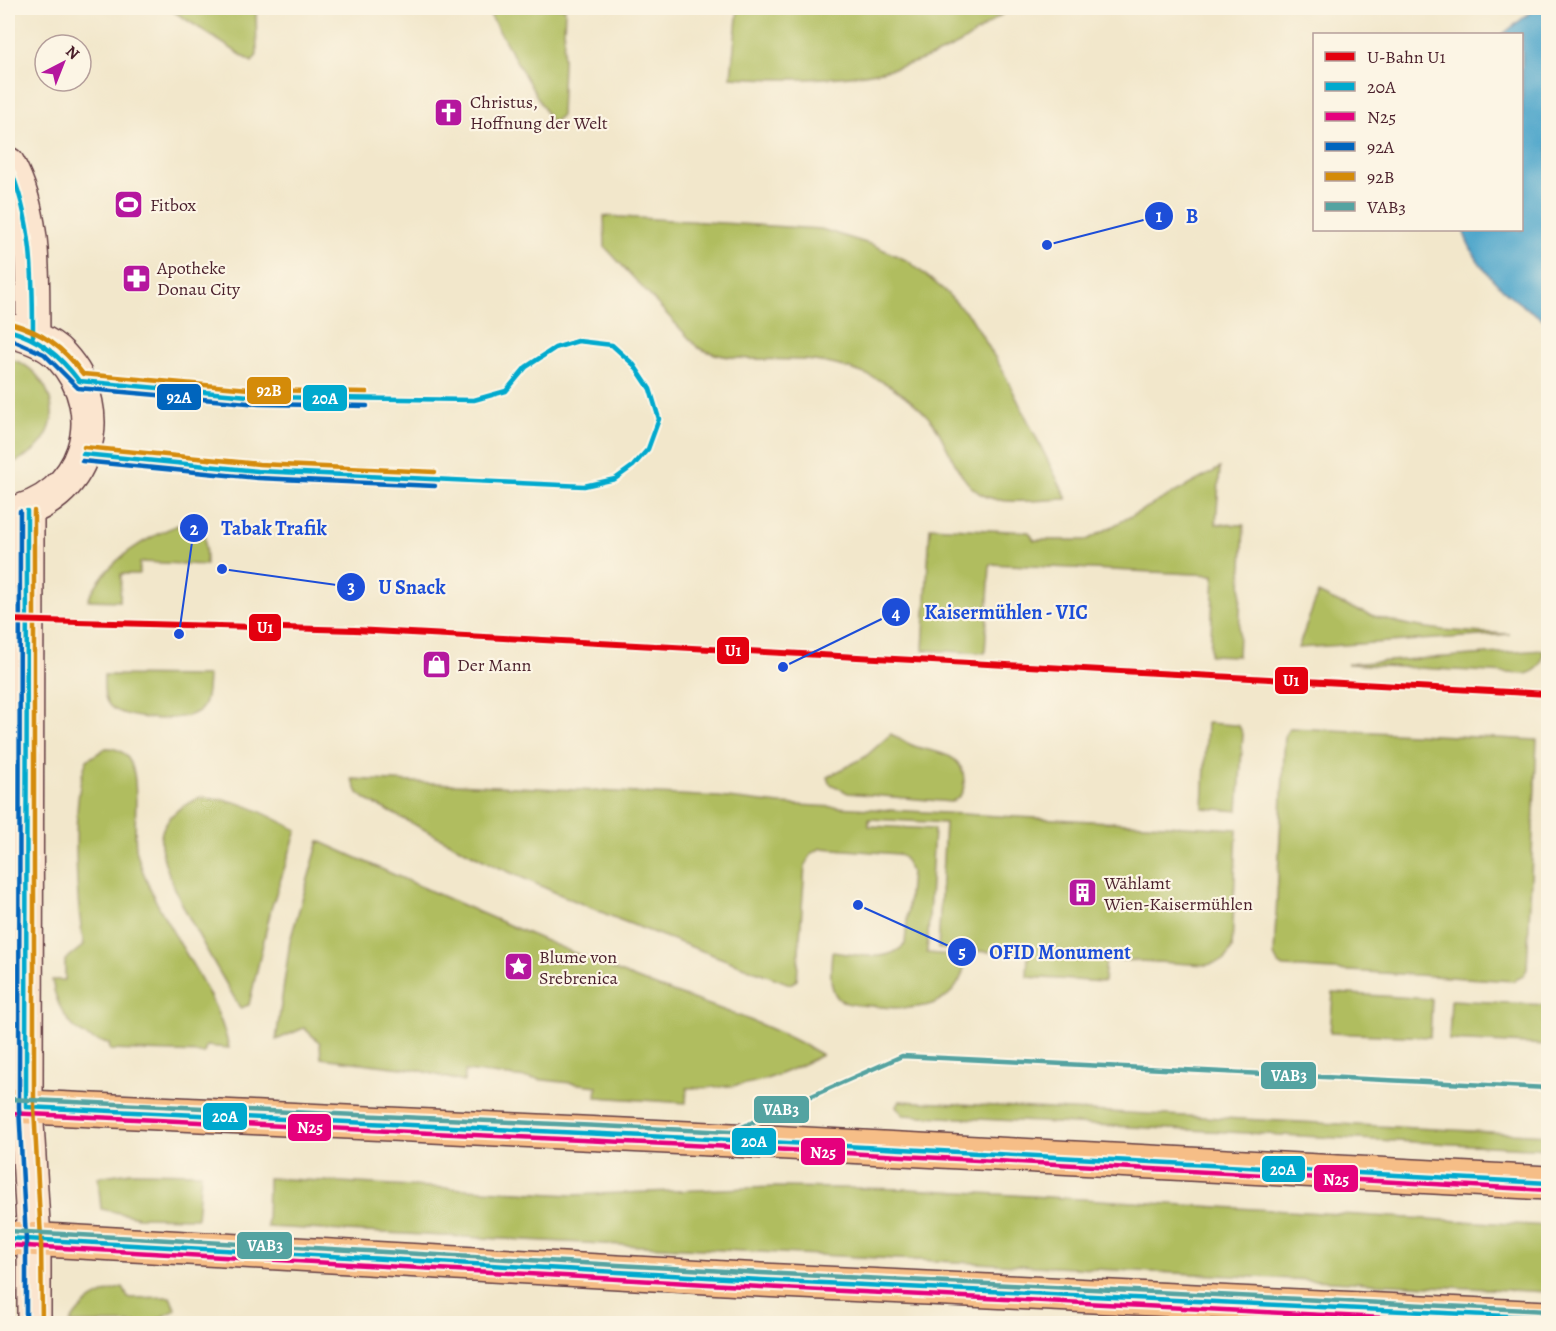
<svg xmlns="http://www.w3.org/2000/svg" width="1556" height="1331" font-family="Alegreya,serif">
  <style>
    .green { fill: #b0bd5f; stroke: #7d6e45; stroke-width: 1.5 }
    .water { fill: #4ea6cb; stroke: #4c627b; stroke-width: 1.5 }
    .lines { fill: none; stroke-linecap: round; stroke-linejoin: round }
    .secondary-casing { stroke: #633d43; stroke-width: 36 }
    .primary-casing { stroke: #633d43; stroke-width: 36 }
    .secondary { stroke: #fbe5cf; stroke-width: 33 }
    .primary { stroke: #f6be87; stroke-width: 33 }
    .bus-1-casing { stroke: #fcf5e5; stroke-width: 9 }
    .bus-2-casing { stroke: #fcf5e5; stroke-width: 9 }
    .bus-3-casing { stroke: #fcf5e5; stroke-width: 9 }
    .bus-4-casing { stroke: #fcf5e5; stroke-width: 9 }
    .bus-5-casing { stroke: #fcf5e5; stroke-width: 9 }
    .bus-1 { stroke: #00a9ce; stroke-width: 4.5 }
    .bus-2 { stroke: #e5007d; stroke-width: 4.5 }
    .bus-3 { stroke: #0065bd; stroke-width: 4.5 }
    .bus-4 { stroke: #d48b09; stroke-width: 4.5 }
    .bus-5 { stroke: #54a3a1; stroke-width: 4.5 }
    .metro-1-casing { stroke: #fcf5e5; stroke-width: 10 }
    .metro-1 { stroke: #e3000f; stroke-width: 6 }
    .labels { text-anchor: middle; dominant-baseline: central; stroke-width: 4.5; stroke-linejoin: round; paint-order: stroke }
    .poi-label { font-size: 18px; fill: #4a1f2b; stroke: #fcf5e5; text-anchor: start }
    .leader { fill: none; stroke: #1d4ed8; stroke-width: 2 }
    .callout-dot { fill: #1d4ed8; stroke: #fcf5e5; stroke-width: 2 }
    .mark-label { font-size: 18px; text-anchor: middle; font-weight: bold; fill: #fff }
    .callout-label { font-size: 20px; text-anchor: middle; font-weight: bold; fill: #1d4ed8; stroke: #fcf5e5; stroke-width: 4.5; stroke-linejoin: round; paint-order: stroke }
    .line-badge { stroke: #fcf5e5; stroke-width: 2 }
    .badge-label { font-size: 16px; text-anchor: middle; font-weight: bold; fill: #fff }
  </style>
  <rect width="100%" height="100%" fill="#fcf5e5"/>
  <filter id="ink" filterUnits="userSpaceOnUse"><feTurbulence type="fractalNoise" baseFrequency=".0167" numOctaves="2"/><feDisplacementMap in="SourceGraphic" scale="12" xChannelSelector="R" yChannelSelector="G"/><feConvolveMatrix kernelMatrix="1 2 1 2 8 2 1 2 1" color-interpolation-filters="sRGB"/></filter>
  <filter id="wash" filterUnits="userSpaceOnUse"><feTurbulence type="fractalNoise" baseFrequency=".008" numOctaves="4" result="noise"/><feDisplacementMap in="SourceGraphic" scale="24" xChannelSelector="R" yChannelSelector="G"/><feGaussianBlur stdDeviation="1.35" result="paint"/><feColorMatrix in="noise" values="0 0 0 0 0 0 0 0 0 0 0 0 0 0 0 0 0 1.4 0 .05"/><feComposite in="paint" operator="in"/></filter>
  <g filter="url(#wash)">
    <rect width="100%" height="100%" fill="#f2e7cb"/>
    <path class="green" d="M168,8H256L257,55L252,62Z
      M458,8H565L561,116L552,123L486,8L467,17Z
      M738,8H1011C994,19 977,34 959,44C889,81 808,82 731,77Z
      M604,216L821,229L873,245L908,261L944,290L972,319L1002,369L1067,499C1042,499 1008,506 985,496C960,486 949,448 936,427C926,412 906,396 892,387C871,374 838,364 814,361C776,357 732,365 697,347L605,247Z
      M8,359C39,363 63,405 47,434C38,451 24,458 8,465Z
      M1220,468L1216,524L1244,525L1238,656L1210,655L1214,575L990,564L985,653L923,650L930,527L1029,532L1034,540H1087Z
      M188,521L189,534L205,535L206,565L140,562L139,574H121L120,601L88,600C107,558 148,536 188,521Z
      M1318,593C1388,628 1433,631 1510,634L1298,648Z
      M1543,650C1543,663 1540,670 1526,674L1347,664Z
      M104,675L208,676C207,685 208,700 202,708C190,724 117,722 107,702C103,695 104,683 104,675Z
      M1207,723L1235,725L1239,726L1243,734L1238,811L1203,808Z
      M1290,728L1537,740L1527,969L1523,976L1514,981L1284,967L1278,964L1274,956L1285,735Z
      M891,734C899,739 907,744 917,747C938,753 965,753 964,783C964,793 960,797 951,802L848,793L829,783L827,777L865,757Z
      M106,748C152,747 129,823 137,853C156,924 213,977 229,1048L206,1046L204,1053L110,1050L109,1043C75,1040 57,1012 52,980H65V960L84,945C76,903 70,798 87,760Z
      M352,779L719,797L780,804L1237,829L1232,948L1225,960L1207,965L1106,959L1104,982L1027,977L1028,954L938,949L945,823L869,819V826L934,829L927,953L966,956C961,1011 915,1011 872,1006C861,1005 845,1006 837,997C828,985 831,966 832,952C855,954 888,964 905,944L911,872L904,858L898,854L821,848L812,853L805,865L797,980L790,984L620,920L561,895L491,864L367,800L358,793Z
      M199,798C239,797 263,813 297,830L271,909L249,1005L240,1008C221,973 156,872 161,836C164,817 183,805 199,798Z
      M319,841C423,888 527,934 632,977C695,1002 763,1019 822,1055C769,1082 746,1088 687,1088L686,1103L596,1097L597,1086L465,1071L464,1082L418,1070L321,1058L320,1043L304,1028L276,1040L290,941Z
      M1333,993L1432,999L1430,1037L1330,1033Z
      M1451,1000L1548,1005V1045L1449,1040Z
      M900,1101L1548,1135V1149L903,1115L896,1106Z
      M131,1172L201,1173L197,1218L138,1217L101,1209L98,1177Z
      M268,1178L572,1195L774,1187L910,1189L1548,1226V1292L267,1227Z
      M123,1287L128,1298L170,1297L176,1310L150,1323H70C83,1301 99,1294 123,1287Z"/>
    <path class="water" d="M1536,8H1548V322C1512,301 1476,271 1463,230H1522V34H1503Z"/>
  </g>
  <g filter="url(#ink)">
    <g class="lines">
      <defs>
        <path id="secondary" d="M8,164C37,218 32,277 33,336
          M8,330C26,335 47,341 61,356C114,413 85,501 8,514
          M27,511L26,1107L34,1239V1324"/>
        <path id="primary" d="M8,1106L732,1140L1548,1183
          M8,1238L761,1280L1548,1318"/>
      </defs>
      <use href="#secondary" class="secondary-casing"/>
      <use href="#primary" class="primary-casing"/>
      <use href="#secondary" class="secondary"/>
      <use href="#primary" class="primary"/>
      <defs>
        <path id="bus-1" d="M8,164C33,220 33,276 33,336
          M8,330C40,339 59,355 79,381L260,397L474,400L506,391L526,367L555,348L578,341L612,345L634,365L650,389L659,419L648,449L633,466L615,479L584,486L258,471L83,454
          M27,511L26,1107L732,1140L1548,1183
          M8,1238L761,1280L1548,1318"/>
        <path id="bus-2" d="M8,1113L732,1147L1548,1190
          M8,1245L761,1287L1506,1324"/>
        <path id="bus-3" d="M8,338L44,354L78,388L259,404L367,406
          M82,461L258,478L435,486
          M20,511L19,1107L26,1239V1324"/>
        <path id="bus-4" d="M10,323C42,332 63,347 83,374L260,390L367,392
          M84,447L259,464L435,472
          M34,511V1107L41,1239L42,1324"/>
        <path id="bus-5" d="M8,1099L731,1132L902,1056L1548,1088
          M8,1231L761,1273L1548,1311"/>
      </defs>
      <use href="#bus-1" class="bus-1-casing"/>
      <use href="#bus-2" class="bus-2-casing"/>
      <use href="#bus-3" class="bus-3-casing"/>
      <use href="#bus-4" class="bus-4-casing"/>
      <use href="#bus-5" class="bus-5-casing"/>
      <use href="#bus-1" class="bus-1"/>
      <use href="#bus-2" class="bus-2"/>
      <use href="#bus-3" class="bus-3"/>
      <use href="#bus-4" class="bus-4"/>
      <use href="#bus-5" class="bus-5"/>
      <defs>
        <path id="metro-1" d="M8,620L355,630L1548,694"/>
      </defs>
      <use href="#metro-1" class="metro-1-casing"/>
      <use href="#metro-1" class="metro-1"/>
    </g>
  </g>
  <defs>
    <symbol id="church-square" viewBox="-11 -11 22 22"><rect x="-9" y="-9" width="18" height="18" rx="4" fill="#b5179e" stroke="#fcf5e5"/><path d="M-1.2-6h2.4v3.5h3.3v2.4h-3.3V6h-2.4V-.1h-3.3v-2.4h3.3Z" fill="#fff"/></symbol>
    <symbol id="stadium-square" viewBox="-11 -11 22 22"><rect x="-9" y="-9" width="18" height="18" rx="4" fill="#b5179e" stroke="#fcf5e5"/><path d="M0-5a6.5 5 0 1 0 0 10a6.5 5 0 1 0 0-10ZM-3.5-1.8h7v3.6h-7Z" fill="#fff"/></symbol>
    <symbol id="pharmacy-square" viewBox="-11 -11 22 22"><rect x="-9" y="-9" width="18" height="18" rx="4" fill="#b5179e" stroke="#fcf5e5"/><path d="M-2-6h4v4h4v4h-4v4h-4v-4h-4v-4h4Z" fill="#fff"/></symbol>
    <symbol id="shop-square" viewBox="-11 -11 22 22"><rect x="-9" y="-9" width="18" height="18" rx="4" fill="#b5179e" stroke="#fcf5e5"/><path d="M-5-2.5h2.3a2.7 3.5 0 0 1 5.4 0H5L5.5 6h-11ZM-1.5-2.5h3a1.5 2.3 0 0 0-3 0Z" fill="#fff"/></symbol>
    <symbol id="building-square" viewBox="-11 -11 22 22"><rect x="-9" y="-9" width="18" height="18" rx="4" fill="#b5179e" stroke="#fcf5e5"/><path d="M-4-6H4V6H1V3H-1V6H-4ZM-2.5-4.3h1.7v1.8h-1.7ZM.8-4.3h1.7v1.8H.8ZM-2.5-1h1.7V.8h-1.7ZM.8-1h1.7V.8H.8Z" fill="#fff"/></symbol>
    <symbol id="sight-square" viewBox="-11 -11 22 22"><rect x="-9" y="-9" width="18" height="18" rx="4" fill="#b5179e" stroke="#fcf5e5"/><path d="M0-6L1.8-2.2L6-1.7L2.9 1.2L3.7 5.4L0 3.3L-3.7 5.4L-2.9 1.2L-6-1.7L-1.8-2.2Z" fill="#fff"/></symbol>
  </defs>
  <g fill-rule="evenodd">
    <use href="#church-square" x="432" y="96" width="33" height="33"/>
    <use href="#stadium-square" x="112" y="188" width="33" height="33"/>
    <use href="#pharmacy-square" x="120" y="262" width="33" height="33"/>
    <use href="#shop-square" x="420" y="648" width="33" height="33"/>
    <use href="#building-square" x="1066" y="876" width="33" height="33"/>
    <use href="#sight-square" x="502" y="950" width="33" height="33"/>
  </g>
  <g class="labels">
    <g class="poi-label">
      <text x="470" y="102">Christus,<tspan x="470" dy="21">Hoffnung der Welt</tspan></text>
      <text x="150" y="205">Fitbox</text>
      <text x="157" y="268">Apotheke<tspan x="157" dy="21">Donau City</tspan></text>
      <text x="457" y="665">Der Mann</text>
      <text x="1104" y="883">Wählamt<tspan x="1104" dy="21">Wien-Kaisermühlen</tspan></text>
      <text x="539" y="957">Blume von<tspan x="539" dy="21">Srebrenica</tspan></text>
    </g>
  </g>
  <path class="leader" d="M1047 245L1159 216M179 634L194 528M222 569L351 587M783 667L896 612M858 905L962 952"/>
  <g class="callout-dot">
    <circle cx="1047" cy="245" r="6"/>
    <circle cx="179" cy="634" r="6"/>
    <circle cx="222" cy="569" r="6"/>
    <circle cx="783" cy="667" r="6"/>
    <circle cx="858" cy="905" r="6"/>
    <circle cx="1159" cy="216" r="15"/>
    <circle cx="194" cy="528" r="15"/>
    <circle cx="351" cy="587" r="15"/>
    <circle cx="896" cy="612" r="15"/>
    <circle cx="962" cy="952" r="15"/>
  </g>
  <g class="mark-label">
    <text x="1159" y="222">1</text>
    <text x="194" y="535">2</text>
    <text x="351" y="593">3</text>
    <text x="896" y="619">4</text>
    <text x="962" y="958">5</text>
  </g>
  <g class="callout-label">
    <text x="1192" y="223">B</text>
    <text x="274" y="535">Tabak Trafik</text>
    <text x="412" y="594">U Snack</text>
    <text x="1006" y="619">Kaisermühlen - VIC</text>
    <text x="1060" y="959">OFID Monument</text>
  </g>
  <g class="line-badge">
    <rect x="246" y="376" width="46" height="29" rx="6" fill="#d48b09"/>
    <rect x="156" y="383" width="46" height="28" rx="6" fill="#0065bd"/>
    <rect x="302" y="384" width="46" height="28" rx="6" fill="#00a9ce"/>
    <rect x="248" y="613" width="34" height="29" rx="6" fill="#e3000f"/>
    <rect x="716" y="636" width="34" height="29" rx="6" fill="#e3000f"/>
    <rect x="1274" y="666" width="35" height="29" rx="6" fill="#e3000f"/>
    <rect x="1260" y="1061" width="57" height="29" rx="6" fill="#54a3a1"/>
    <rect x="753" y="1095" width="57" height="29" rx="6" fill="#54a3a1"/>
    <rect x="202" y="1102" width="46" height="29" rx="6" fill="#00a9ce"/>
    <rect x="287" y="1113" width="45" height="29" rx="6" fill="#e5007d"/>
    <rect x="731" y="1127" width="46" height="29" rx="6" fill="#00a9ce"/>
    <rect x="800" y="1137" width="46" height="29" rx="6" fill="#e5007d"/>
    <rect x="1261" y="1155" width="45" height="28" rx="6" fill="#00a9ce"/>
    <rect x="1313" y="1164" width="46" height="29" rx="6" fill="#e5007d"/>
    <rect x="236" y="1231" width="57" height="29" rx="6" fill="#54a3a1"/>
  </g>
  <g class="badge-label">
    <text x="269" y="396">92B</text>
    <text x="179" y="403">92A</text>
    <text x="325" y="404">20A</text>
    <text x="265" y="633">U1</text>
    <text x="733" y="656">U1</text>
    <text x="1291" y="686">U1</text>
    <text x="1289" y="1081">VAB3</text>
    <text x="781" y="1115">VAB3</text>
    <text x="225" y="1122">20A</text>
    <text x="310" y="1133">N25</text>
    <text x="754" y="1147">20A</text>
    <text x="823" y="1158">N25</text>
    <text x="1283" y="1175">20A</text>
    <text x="1336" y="1185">N25</text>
    <text x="265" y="1251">VAB3</text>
  </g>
  <rect width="1556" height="1331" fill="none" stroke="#fcf5e5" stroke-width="30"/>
  <rect x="1313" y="33" width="210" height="198" fill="#fcf5e5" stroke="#b59f9b" stroke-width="1.5"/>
  <rect x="1325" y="52" width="30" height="9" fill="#e3000f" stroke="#b59f9b" stroke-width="1.5"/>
  <text x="1367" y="63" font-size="18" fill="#4a1f2b">U-Bahn U1</text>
  <rect x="1325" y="82" width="30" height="9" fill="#00a9ce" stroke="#b59f9b" stroke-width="1.5"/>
  <text x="1367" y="93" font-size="18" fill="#4a1f2b">20A</text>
  <rect x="1325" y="112" width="30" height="9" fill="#e5007d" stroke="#b59f9b" stroke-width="1.5"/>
  <text x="1367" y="123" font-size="18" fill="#4a1f2b">N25</text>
  <rect x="1325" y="142" width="30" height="9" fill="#0065bd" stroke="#b59f9b" stroke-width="1.5"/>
  <text x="1367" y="153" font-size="18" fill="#4a1f2b">92A</text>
  <rect x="1325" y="172" width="30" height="9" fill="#d48b09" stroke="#b59f9b" stroke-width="1.5"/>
  <text x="1367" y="183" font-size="18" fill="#4a1f2b">92B</text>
  <rect x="1325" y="202" width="30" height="9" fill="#54a3a1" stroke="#b59f9b" stroke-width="1.5"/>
  <text x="1367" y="213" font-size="18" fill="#4a1f2b">VAB3</text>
  <g transform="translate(63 63) rotate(42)"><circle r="28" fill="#fcf5e5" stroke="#b59f9b" stroke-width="1.5"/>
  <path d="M0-4.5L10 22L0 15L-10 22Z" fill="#b5179e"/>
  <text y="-9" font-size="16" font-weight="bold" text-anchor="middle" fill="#4a1f2b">N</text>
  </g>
</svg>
